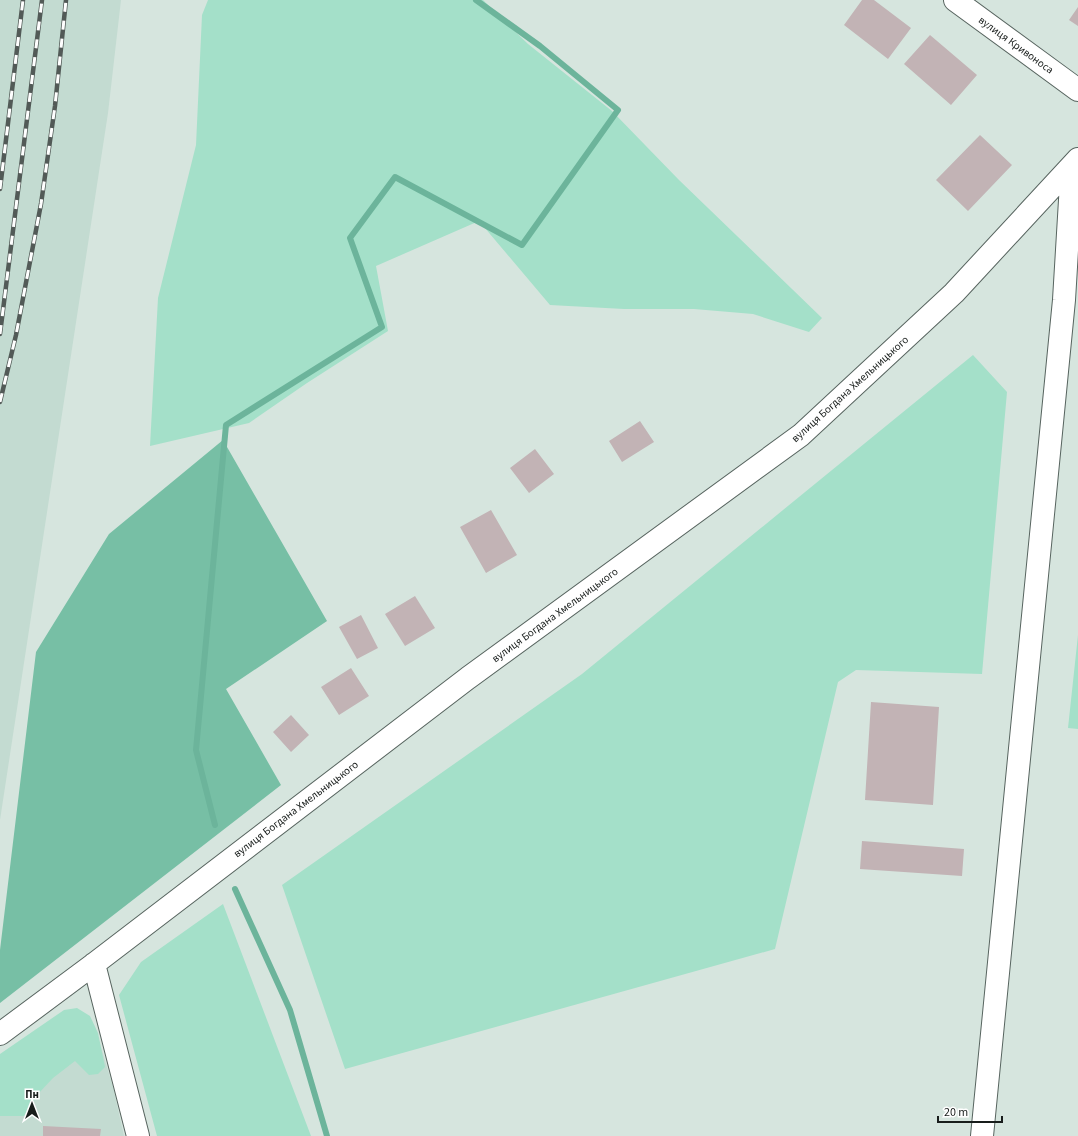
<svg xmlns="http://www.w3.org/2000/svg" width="1078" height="1136" font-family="'Source Sans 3',sans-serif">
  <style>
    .built { fill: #c3dbd1 }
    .green { fill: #a4e0c9 }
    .forest { fill: #77bfa5 }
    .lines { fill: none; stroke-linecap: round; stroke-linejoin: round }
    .stream { stroke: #6cb49b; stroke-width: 6 }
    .building { fill: #c2b3b5 }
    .minor-casing { stroke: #57645f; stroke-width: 24 }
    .minor { stroke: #fff; stroke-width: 22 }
    .rail-casing { stroke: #525a57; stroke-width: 4.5 }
    .rail { stroke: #fff; stroke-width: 3; stroke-dasharray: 9; stroke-linecap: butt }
    .labels { text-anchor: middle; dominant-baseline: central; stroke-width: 3; stroke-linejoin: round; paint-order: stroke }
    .street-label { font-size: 11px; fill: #181d1b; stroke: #fff }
  </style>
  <rect width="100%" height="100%" fill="#d6e5de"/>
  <path class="built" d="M0,0H121L108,113L0,820Z
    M97,1034L113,1087L124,1136H0V1058Z"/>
  <path class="green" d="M208,0H483L528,44L612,111L679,180L822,318L809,332L753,314L694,309H624L550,305L479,221L376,266L388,331L307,383L249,423L150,446L158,298L196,145L202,15Z
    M973,355L1007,392L982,674L856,670L838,682L775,949L345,1069L282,885L582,674Z
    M1078,635V729L1068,728Z
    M223,904L311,1136H157L119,995L141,962Z
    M77,1008L90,1016L98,1033L105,1067L98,1074L89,1075L75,1061L53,1078L38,1094L24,1116H0V1054L64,1010Z"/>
  <path class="forest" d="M223,440L327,621L226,689L281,785L0,1003V950L36,652L109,534Z"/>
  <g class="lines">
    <path class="stream" d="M215,825L196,750L226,425L382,327L350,238L395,177L522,245L618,110L540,46L476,0
      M235,889L290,1010L327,1136"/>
  </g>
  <path class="building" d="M862,0H874L911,28L888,59L844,25Z
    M1078,7V26L1069,20Z
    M930,35L977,75L951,105L904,64Z
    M980,135L1012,165L968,211L936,180Z
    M640,421L654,442L622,462L609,441Z
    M535,449L554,474L529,493L510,468Z
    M491,510L517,555L486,573L460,527Z
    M415,596L435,628L405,646L385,614Z
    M361,615L378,648L357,659L339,627Z
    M351,668L369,696L339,715L321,687Z
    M871,702L939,707L933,805L865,800Z
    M291,715L309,735L291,752L273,732Z
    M862,841L964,849L962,876L860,869Z
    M43,1126L101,1129L100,1136H43Z"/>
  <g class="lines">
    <defs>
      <path id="minor" d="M955,0L1078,90
        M94,964L138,1136
        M0,1034L94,964L468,678L801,435L954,293L1078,159
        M982,1136L1064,300L1072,167"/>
    </defs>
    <use href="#minor" class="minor-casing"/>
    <use href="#minor" class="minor"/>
    <defs>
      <path id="rail" d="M0,189L23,0
        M0,334L42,0
        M0,402L16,335L41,204L55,106L66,0"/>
    </defs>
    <use href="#rail" class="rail-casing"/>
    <use href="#rail" class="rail"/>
  </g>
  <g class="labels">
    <g class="street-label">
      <text transform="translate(1016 45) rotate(36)">вулиця Кривоноса</text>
      <text transform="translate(850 389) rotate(-42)">вулиця Богдана Хмельницького</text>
      <text transform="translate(555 615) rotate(-36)">вулиця Богдана Хмельницького</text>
      <text transform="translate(296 809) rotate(-37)">вулиця Богдана Хмельницького</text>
    </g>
  </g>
  <g transform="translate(32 1104)" stroke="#ffffff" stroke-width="3" paint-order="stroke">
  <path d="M0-3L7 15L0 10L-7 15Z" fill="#181d1b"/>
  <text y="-6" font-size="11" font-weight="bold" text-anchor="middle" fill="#181d1b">Пн</text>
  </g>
  <path d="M938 1116v6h64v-6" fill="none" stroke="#181d1b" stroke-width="2"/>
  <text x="944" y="1116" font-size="12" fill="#181d1b" stroke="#ffffff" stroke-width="3" paint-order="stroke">20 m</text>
</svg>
